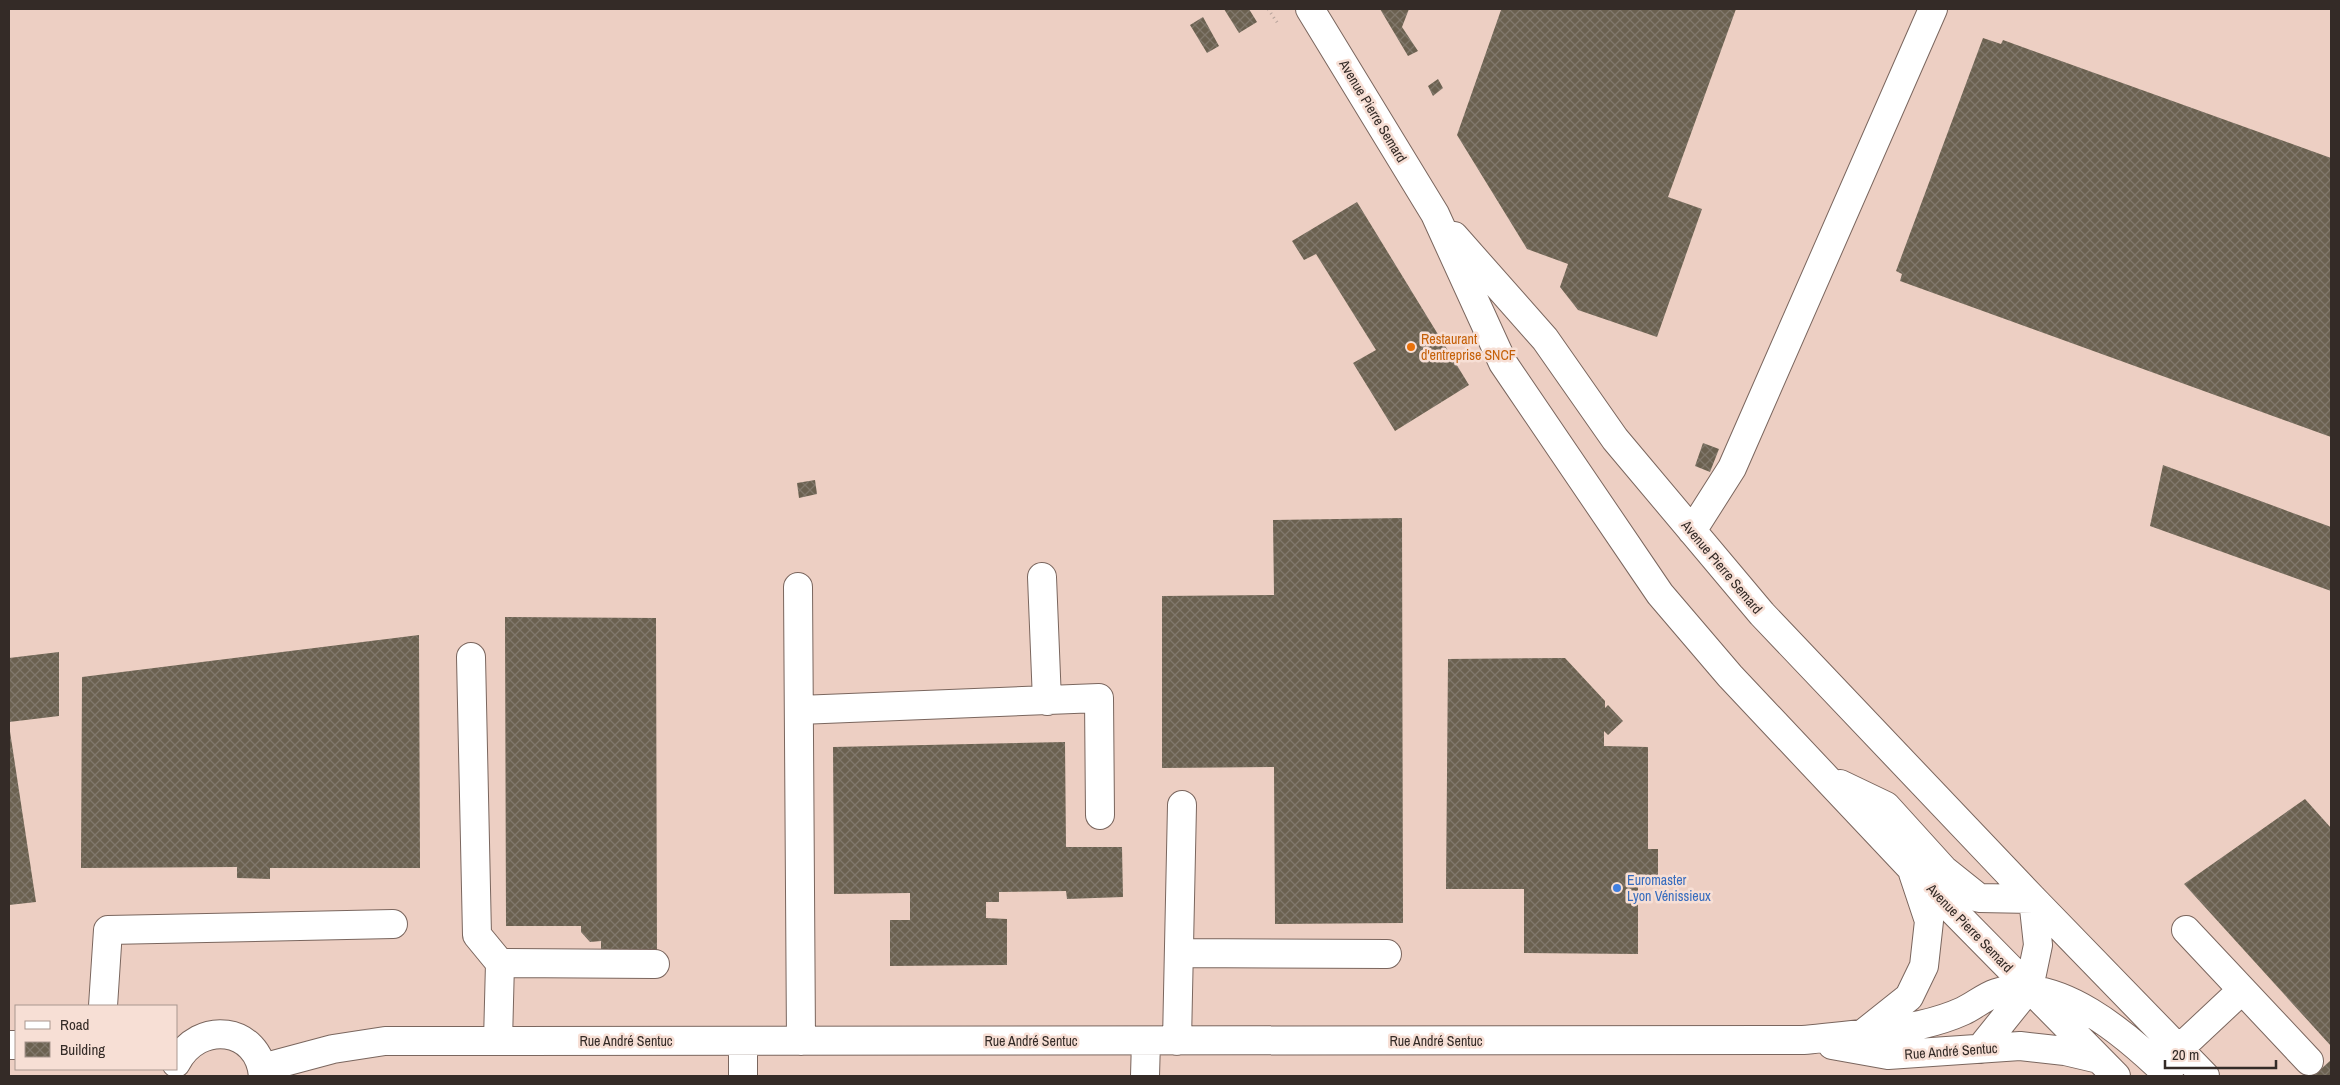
<svg xmlns="http://www.w3.org/2000/svg" width="2340" height="1085" font-family="'Archivo Narrow',sans-serif">
  <style>
    .built { fill: #edcfc3; fill-rule: evenodd }
    .building { fill: url(#building-cross-hatch) }
    .lines { fill: none; stroke-linecap: round; stroke-linejoin: round }
    .minor-casing { stroke: #7a665e; stroke-width: 30 }
    .path { stroke: #b4a199; stroke-width: 3; stroke-dasharray: 1 4; stroke-linecap: butt }
    .minor { stroke: #fff; stroke-width: 28 }
    .food-dot { fill: #e8710a; stroke: #f7dfd5; stroke-width: 2 }
    .shop-dot { fill: #3f7fe0; stroke: #f7dfd5; stroke-width: 2 }
    .labels { text-anchor: middle; dominant-baseline: central; stroke-width: 5; stroke-linejoin: round; paint-order: stroke }
    .street-label { font-size: 14px; fill: #342b27; stroke: #f7dfd5 }
    .food-label { font-size: 14px; fill: #c56008; stroke: #f7dfd5; text-anchor: start }
    .shop-label { font-size: 14px; fill: #366cbe; stroke: #f7dfd5; text-anchor: start }
  </style>
  <defs>
    <pattern id="building-cross-hatch" width="8" height="8" patternUnits="userSpaceOnUse" patternTransform="scale(1.25)"><rect width="8" height="8" fill="#6b6150"/><path d="M0 0l8 8M0 8l8-8" fill="none" stroke="#81786c"/></pattern>
  </defs>
  <rect width="100%" height="100%" fill="#f7dfd5"/>
  <path class="built" d="M9,9H2331V1076H9ZM16,1006H176V1069H16Z"/>
  <path class="building" d="M1224,9H1249L1257,22L1239,33Z
    M1380,9H1409L1402,27L1418,51L1408,56Z
    M1497,9H1736L1668,197L1702,209L1657,337L1578,310L1560,287L1568,264L1527,249L1457,135L1501,10Z
    M1203,17L1219,46L1207,53L1190,25Z
    M1983,38L2001,44L2003,40L2331,158V437L1900,281L1902,274L1896,271Z
    M1438,79L1443,88L1433,96L1428,86Z
    M1357,202L1469,385L1395,431L1353,363L1376,350L1316,254L1304,260L1292,241Z
    M1703,443L1719,449L1710,472L1695,466Z
    M2163,465L2331,527V591L2150,526Z
    M815,480L817,494L799,498L797,483Z
    M1402,518L1403,923L1275,924L1274,767L1162,768V596L1274,595L1273,520Z
    M505,617L656,618L657,954H601V941L590,942L581,932V926H506Z
    M419,635L420,868H270V879L237,878V867L81,868L82,677Z
    M59,652V716L9,722V658Z
    M1565,658L1605,701V708L1608,705L1623,721L1608,735L1604,731V746L1648,747V849H1658V887H1638V954L1524,953V889H1446L1448,659Z
    M9,725L36,902L9,905Z
    M1065,742L1066,847H1122L1123,897L1067,899L1066,891L999,892V902H986V918L1007,919V965L890,966V920H910V893L834,894L833,747Z
    M2305,799L2331,828V1046L2184,884Z
    M2331,1060V1076H2313Z"/>
  <g class="lines">
    <defs>
      <path id="minor" d="M1310,9L1435,214L1503,363L1660,594L1730,676L1910,867L2116,1076
        M1454,236L1545,339L1615,439L1762,614L2033,899L2205,1076
        M1692,531L1732,468L1933,9
        M1042,577L1047,701
        M798,587L801,1041
        M471,657L477,935L500,963L498,1041
        M799,710L1099,698L1100,815
        M1840,784L1886,806L1944,870L1979,898L2033,899
        M2186,930L2309,1061
        M1179,953L1387,954
        M500,963L655,964
        M103,1006L108,930L393,924
        M1865,1032L1909,997L1924,966L1929,921L1913,873
        M743,1041V1076
        M1177,1041L1182,805
        M9,1045H16
        M1832,1045L1888,1055L2020,1046L2065,1051L2099,1059
        M1980,1049L2029,988L2038,945L2033,899
        M2179,1049L2242,990
        M176,1063C199,1019 259,1027 263,1076
        M262,1068L333,1049L385,1041L1803,1040C1842,1036 1882,1033 1920,1025C1933,1022 1950,1017 1963,1011C1974,1006 1984,997 1996,993C2057,973 2129,1037 2169,1076
        M1145,1076L1146,1041"/>
    </defs>
    <use href="#minor" class="minor-casing"/>
    <path class="path" d="M1268,9L1279,25"/>
    <use href="#minor" class="minor"/>
  </g>
  <circle class="food-dot" cx="1411" cy="347" r="5"/>
  <circle class="shop-dot" cx="1617" cy="888" r="5"/>
  <g class="labels">
    <g class="street-label">
      <text transform="translate(1373 111) rotate(59)">Avenue Pierre Semard</text>
      <text transform="translate(1722 567) rotate(50)">Avenue Pierre Semard</text>
      <text transform="translate(1970 928) rotate(46)">Avenue Pierre Semard</text>
      <text x="626" y="1041">Rue André Sentuc</text>
      <text x="1031" y="1041">Rue André Sentuc</text>
      <text x="1436" y="1041">Rue André Sentuc</text>
      <text transform="translate(1951 1051) rotate(-4)">Rue André Sentuc</text>
    </g>
    <g class="food-label">
      <text x="1421" y="339">Restaurant<tspan x="1421" dy="16">d'entreprise SNCF</tspan></text>
    </g>
    <g class="shop-label">
      <text x="1627" y="880">Euromaster<tspan x="1627" dy="16">Lyon Vénissieux</tspan></text>
    </g>
  </g>
  <rect width="2340" height="1085" fill="none" stroke="#342b27" stroke-width="20"/>
  <rect x="15" y="1005" width="162" height="65" fill="#f7dfd5" stroke="#a9978f"/>
  <rect x="25" y="1021" width="25" height="8" fill="#ffffff" stroke="#a9978f"/>
  <text x="60" y="1030" font-size="15" fill="#342b27">Road</text>
  <rect x="25" y="1042" width="25" height="15" fill="url(#building-cross-hatch)" stroke="#a9978f"/>
  <text x="60" y="1055" font-size="15" fill="#342b27">Building</text>
  <path d="M2165 1060v8h111v-8" fill="none" stroke="#342b27" stroke-width="2.5"/>
  <text x="2172" y="1060" font-size="15" fill="#342b27" stroke="#f7dfd5" stroke-width="4" paint-order="stroke">20 m</text>
</svg>
